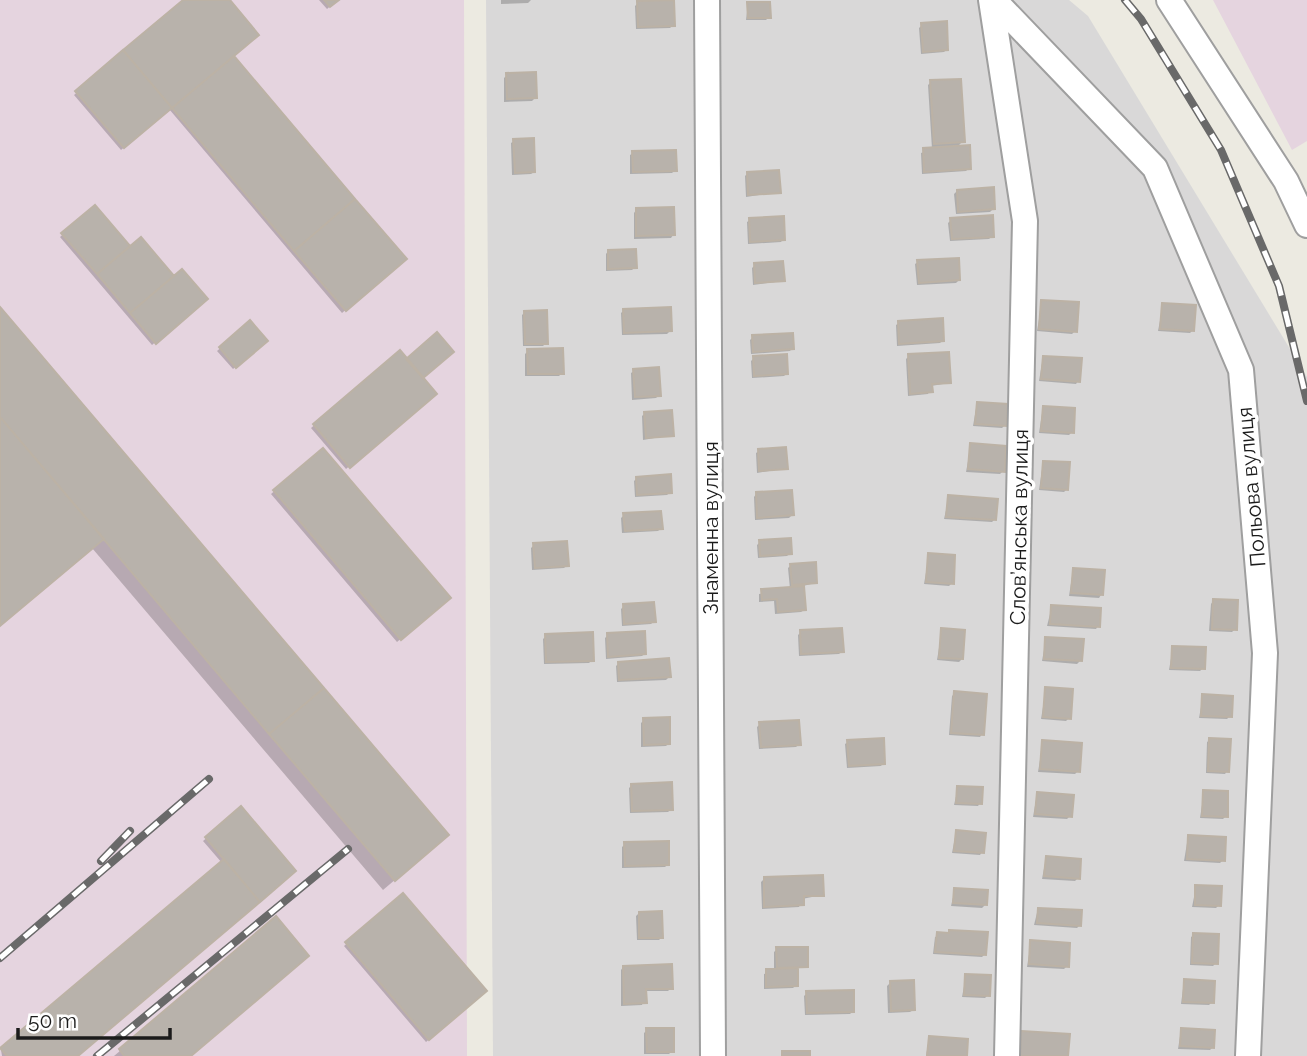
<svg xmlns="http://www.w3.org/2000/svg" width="1307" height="1056" font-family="Raleway,sans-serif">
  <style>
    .residential { fill: #d9d8d8 }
    .industrial { fill: #e5d4df }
    .shadow { fill: #0003 }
    .building { fill: #b8b2ab; stroke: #bcb2a5; stroke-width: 2 }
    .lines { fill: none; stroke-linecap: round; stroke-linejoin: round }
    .street-casing { stroke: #9f9f9f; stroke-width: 28 }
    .street { stroke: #fff; stroke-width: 24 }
    .rail-casing { stroke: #696969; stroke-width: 8 }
    .rail { stroke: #fff; stroke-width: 5; stroke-dasharray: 16; stroke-linecap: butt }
    .labels { text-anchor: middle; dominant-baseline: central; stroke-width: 7; stroke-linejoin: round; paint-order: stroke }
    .street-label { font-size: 21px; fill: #1b1b1b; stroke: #fff }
  </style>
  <rect width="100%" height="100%" fill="#eceae1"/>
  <path class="residential" d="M486,0H1069L1088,16L1307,377V1056H493Z"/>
  <path class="industrial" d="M0,0H464L467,1056H0Z
    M1213,0H1307V141L1292,150Z"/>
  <path class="shadow" d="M185,0H227L232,56L404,259L342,313L169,109L121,150L74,95Z
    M319,0H337L327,9Z
    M501,0H531L528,3L501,4Z
    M638,3L673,25L670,28L636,29L635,6Z
    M748,4L769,17L766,20H746Z
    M922,25L947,49L944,52L921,54L919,28Z
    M507,75L535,98L532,101L504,102V78Z
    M931,82L963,141L956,148L969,168L966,171L922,174L921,153L932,149L928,85Z
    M514,141L534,172L531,174L512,175L511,143Z
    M633,153L675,170L672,173L630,174V155Z
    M747,174L779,192L746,197L745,176Z
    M957,191L993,209L990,212L956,214L954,194Z
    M95,207L130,248L206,299L152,345L60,237Z
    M636,210L673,235L671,238L634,239V213Z
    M750,220L783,239L781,242L748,244L747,222Z
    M951,220L992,236L989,239L950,241L948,223Z
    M608,251L635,267L632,270L606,271V254Z
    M918,262L959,280L956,283L917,285L915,264Z
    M755,265L783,281L753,285L752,268Z
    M1042,301L1075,331L1072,334L1037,331Z
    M1163,305L1193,330L1190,333L1158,331Z
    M0,310L436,845L383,890L92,548L0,626Z
    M624,310L670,331L667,334L622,335L621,313Z
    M525,312L546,343L543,346H523L522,315Z
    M250,322L265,341L233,369L217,351Z
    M899,323L943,340L940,343L897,346L896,325Z
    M753,337L792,348L790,351L751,354L750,340Z
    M528,351L562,373L559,376H525V354Z
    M399,353L434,394L346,469L311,428Z
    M909,356L949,383L931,386L928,394L908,396L906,359Z
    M1043,357L1078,381L1076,384L1039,381Z
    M754,358L787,373L784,376L752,378L751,361Z
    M634,371L659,395L656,398L632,400L631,373Z
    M977,403L1005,425L1002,428L973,426Z
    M1043,407L1072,432L1069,435L1039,433Z
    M645,413L672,435L643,440L642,416Z
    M971,445L1003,471L1000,474L966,472Z
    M323,450L449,598L397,642L271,494Z
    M759,451L786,468L757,473L756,453Z
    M1043,463L1067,489L1064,492L1039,490Z
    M637,478L670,492L667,495L635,497L634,481Z
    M756,494L792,515L789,518L755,520L754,497Z
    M949,497L995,519L992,522L944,519Z
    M624,515L661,528L658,531L622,533L621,518Z
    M760,542L790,553L787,556L758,558L757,545Z
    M534,545L567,565L564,568L532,570L531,548Z
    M929,555L952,583L949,586L924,584Z
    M791,565L815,583L803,586L804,610L801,612L775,614L774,601L759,602V594L790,589L788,568Z
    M1073,570L1101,595L1099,598L1069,596Z
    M1213,601L1235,629L1232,632L1209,631L1211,604Z
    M624,606L654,621L651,624L622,626L621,609Z
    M1052,606L1098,626L1096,629L1047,626Z
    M942,630L962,659L959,662L937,660Z
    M801,632L842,651L839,654L799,656L798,635Z
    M608,635L645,653L642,656L606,659L605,638Z
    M546,636L592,660L589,663L544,664L543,639Z
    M1046,639L1080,661L1077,664L1042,661Z
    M1173,647L1203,668L1200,671L1169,670Z
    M619,663L669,677L666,680L617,682L616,666Z
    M1046,689L1069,718L1066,721L1041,719Z
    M955,693L982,734L980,737L949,735L952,696Z
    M1203,696L1230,716L1227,719L1199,718Z
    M644,720L669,743L666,746L641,747V723Z
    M760,724L799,744L796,747L759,749L757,727Z
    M1210,740L1227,771L1225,774L1206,773L1207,742Z
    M848,742L883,763L881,766L847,768L845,744Z
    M1043,742L1078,771L1075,774L1038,772Z
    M632,785L671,809L668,812L630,813L629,788Z
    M958,788L980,803L978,806L954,805Z
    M1204,792L1226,816L1223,819L1200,818Z
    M1037,794L1070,816L1067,819L1033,817Z
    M241,809L294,871L76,1056H2L1,1050L222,863L203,841Z
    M956,832L982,852L980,855L952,853Z
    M1188,837L1223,860L1220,863L1184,861Z
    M625,844L668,864L665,867L622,868V847Z
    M1046,858L1078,878L1075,881L1042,879Z
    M764,879L822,895L802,899L799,907L762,909L761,882Z
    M1196,887L1219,905L1216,908L1192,907Z
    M955,889L985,905L982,908L951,906Z
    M403,895L485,991L426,1042L344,946Z
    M1038,909L1080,925L1077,928L1034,925Z
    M639,913L662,937L659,940H637L636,916Z
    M275,919L189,1056H114Z
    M950,932L985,954L982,957L933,954L935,937Z
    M1194,935L1216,963L1213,966L1190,965L1191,937Z
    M1031,942L1067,966L1064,969L1027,967Z
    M777,949L807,966L796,969V985L793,988L764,989V974L774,971V952Z
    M623,967L671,988L668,991H645L642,1005L621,1006V970Z
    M966,976L988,995L985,998L962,997Z
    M1184,981L1212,1002L1209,1005L1181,1004Z
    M890,983L913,1010L910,1012L888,1013L887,986Z
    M807,993L853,1011L850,1014L805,1015L804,996Z
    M647,1030L672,1051L669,1054H644V1033Z
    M1181,1030L1213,1047L1210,1050L1178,1049Z
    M929,1038L966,1056H926Z"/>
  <path class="building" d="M183,0H230L259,35L172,108L123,50Z
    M324,0H339L330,7Z
    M674,0L675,26L638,27L637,1Z
    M747,2H770L771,18H748Z
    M947,21L948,50L923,52L921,23Z
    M123,50L172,108L124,148L75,91Z
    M234,56L355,199L294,251L172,108Z
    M536,72L537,98L507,99L506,73Z
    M961,79L965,142L934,144L930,80Z
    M534,138L535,172L515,173L513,139Z
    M970,145L971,169L924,172L923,148Z
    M676,150L677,171L633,172L632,151Z
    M779,170L781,193L748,195L747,172Z
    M994,187L995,209L958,212L957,190Z
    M355,199L407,259L346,311L294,251Z
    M95,205L130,246L97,274L61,233Z
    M674,207L675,235L636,236V208Z
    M993,215L994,237L952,239L950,218Z
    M784,216L785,240L750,242L749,218Z
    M141,237L174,276L130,313L97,274Z
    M636,249L637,268L608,269V250Z
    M959,258L960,280L919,283L917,260Z
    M783,261L785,281L755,283L754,263Z
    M182,269L208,299L156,344L130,313Z
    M1041,300L1079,302L1077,332L1039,329Z
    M1162,303L1196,305L1194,331L1160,329Z
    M0,307L324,688L269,734L0,417Z
    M671,307L672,331L624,333L623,309Z
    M547,310L548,344H525L524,311Z
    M943,318L944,341L899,344L898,321Z
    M250,320L268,341L236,368L219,347Z
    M437,332L454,352L423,378L406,359Z
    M793,333L794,349L753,352L752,335Z
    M563,348L564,374H528L527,349Z
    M400,350L437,394L350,468L313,424Z
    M949,352L951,383L932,384L933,392L910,394L908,354Z
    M787,354L788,374L754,376L753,356Z
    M1043,356L1082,358L1080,382L1041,379Z
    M659,367L661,396L635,397L633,369Z
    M977,402L1008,404L1007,426L975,424Z
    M1043,406L1075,408L1074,433L1041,431Z
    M672,410L674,436L646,438L644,412Z
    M0,417L104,539L0,626Z
    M970,443L1006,446L1005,472L968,469Z
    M786,447L788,469L759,471L758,449Z
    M323,448L451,598L401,640L273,490Z
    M1043,461L1070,462L1068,490L1041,488Z
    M671,474L672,493L637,495L636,477Z
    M792,490L794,515L757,518L756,492Z
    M948,495L998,499L996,520L946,517Z
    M661,511L663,529L625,531L623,513Z
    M791,538L792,554L760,556L759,540Z
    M567,541L569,566L535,568L533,543Z
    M928,553L955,555L954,584L926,582Z
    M816,562L817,583L792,585L790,564Z
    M1073,568L1105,570L1103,595L1071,593Z
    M804,586L806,610L778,612L777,599L762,600L761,589Z
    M1213,599L1238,600L1237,630L1212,629Z
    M654,602L656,622L624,624L623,604Z
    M1051,605L1101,608L1100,627L1050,624Z
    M842,628L844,652L801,654L800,630Z
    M941,628L965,630L963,659L939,658Z
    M645,631L646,654L608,657L607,633Z
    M593,632L594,661L546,662L545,634Z
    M1045,637L1084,639L1082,661L1044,659Z
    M1172,646L1206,647L1205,669L1171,668Z
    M669,658L671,677L619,680L618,662Z
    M1045,687L1073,689L1071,719L1043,717Z
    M324,688L449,835L395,881L269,734Z
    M954,691L987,694L984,735L951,733Z
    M1202,694L1233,696L1232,717L1201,716Z
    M670,717V744L644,745L643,718Z
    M799,720L801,745L761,747L759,722Z
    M884,738L885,764L849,766L847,740Z
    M1209,738L1231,739L1229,772L1208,771Z
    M1042,740L1082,743L1080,772L1040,769Z
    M672,782L673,810L632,811L631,784Z
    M957,786L983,787L982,804L956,803Z
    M1203,790L1228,791V817L1202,816Z
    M1037,792L1074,795L1072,817L1035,814Z
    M241,806L296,871L260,902L205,837Z
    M956,830L986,833L984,853L954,851Z
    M1188,835L1226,837L1225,861L1187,859Z
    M669,841V865L625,866L624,842Z
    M1046,856L1081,859L1080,879L1044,876Z
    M224,859L260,902L78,1056H7L0,1048Z
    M823,875L824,896H804V905L764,907V877Z
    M1195,885L1222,886L1221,906L1195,905Z
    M954,888L988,890L987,905L953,903Z
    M403,893L487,991L429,1040L345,942Z
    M1038,908L1082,910L1081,926L1037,923Z
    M662,911L663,938H639V912Z
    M276,916L309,956L191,1056H124L119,1049Z
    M949,930L988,932L986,955L935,952L937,932L949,933Z
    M1193,933L1219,934L1218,964L1192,963Z
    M1030,940L1070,943L1069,967L1029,964Z
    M776,947H808V967L777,968Z
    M672,964L673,989H646L647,1003L624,1004L623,966Z
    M798,968V986L766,987V969Z
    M965,974L991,975L990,996L964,995Z
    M1184,979L1215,981L1214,1003L1183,1002Z
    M914,980L915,1010L891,1011L890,981Z
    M854,990V1012L807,1013L806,991Z
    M646,1028H674V1052H647Z
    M1181,1028L1215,1030L1214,1048L1180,1046Z
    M1021,1031L1070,1034L1068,1056H1020Z
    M929,1036L968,1039L967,1056H927Z
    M782,1051H810V1056H782Z"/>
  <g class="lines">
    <defs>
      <path id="street" d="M707,0L713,1056
        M991,0L1025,221L1007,1056
        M994,0L1155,168L1241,370L1265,653L1248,1056
        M1169,0L1286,181L1307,225"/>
    </defs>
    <use href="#street" class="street-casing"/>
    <use href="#street" class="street"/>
    <defs>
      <path id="rail" d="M1125,0L1141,19L1221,150L1279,286L1307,401
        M101,861L130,831
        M0,958L209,779
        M97,1056L348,849"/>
    </defs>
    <use href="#rail" class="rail-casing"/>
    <use href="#rail" class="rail"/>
  </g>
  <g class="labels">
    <g class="street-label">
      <text transform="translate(1251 487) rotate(-95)">Польова вулиця</text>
      <text transform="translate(1019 527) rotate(-89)">Слов’янська вулиця</text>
      <text transform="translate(710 528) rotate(-90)">Знаменна вулиця</text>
    </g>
  </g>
  <path d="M18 1028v10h152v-10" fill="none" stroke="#1b1b1b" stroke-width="3.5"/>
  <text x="28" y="1028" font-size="21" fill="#1b1b1b" stroke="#ffffff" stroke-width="5" paint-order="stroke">50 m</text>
</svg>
